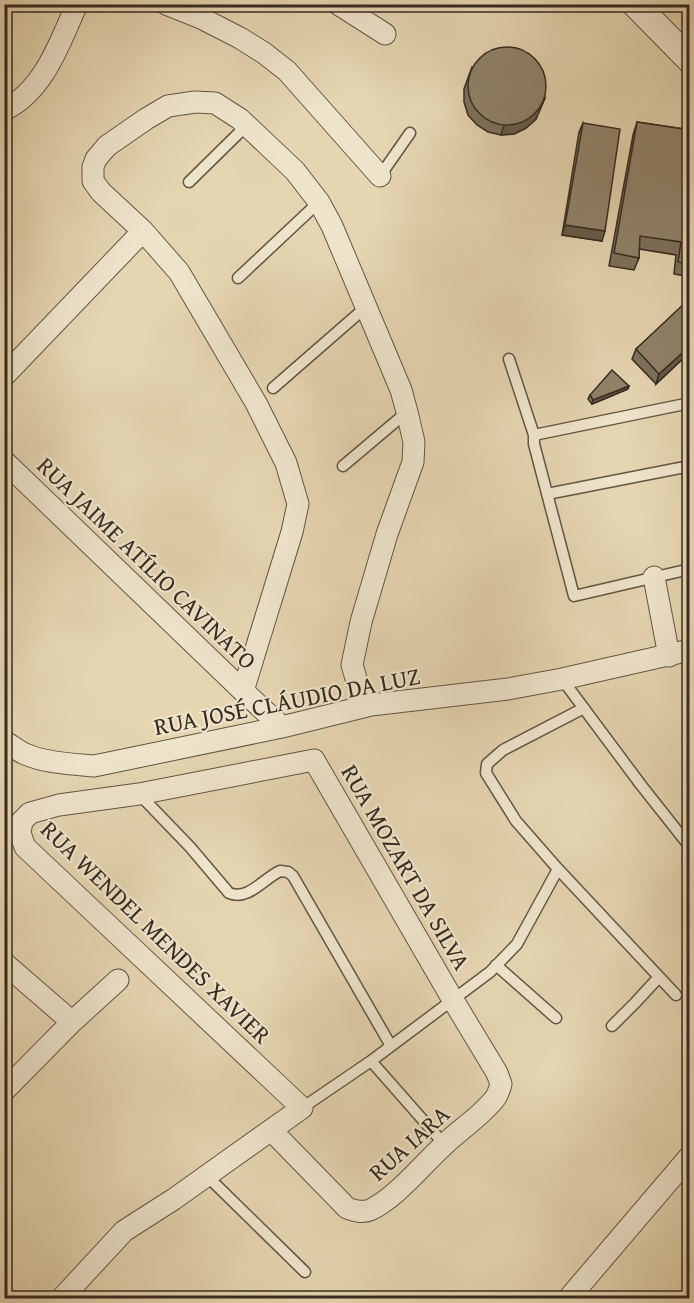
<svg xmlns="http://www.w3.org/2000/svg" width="694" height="1303" font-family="'Gentium Book Plus',serif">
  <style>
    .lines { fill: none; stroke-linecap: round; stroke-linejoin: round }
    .service-casing { stroke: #625644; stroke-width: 13 }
    .minor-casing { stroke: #625644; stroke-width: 23 }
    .tertiary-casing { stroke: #625644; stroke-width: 28 }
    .service { stroke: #eee4cc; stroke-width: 10 }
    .minor { stroke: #eee4cc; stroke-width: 21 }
    .tertiary { stroke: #eee4cc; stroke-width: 26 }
    .wall { fill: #7d715c; stroke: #362b20; stroke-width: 1.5 }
    .shaded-wall { fill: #665c4b; stroke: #362b20; stroke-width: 1.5 }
    .building { fill: #91836b; stroke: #362b20; stroke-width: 1.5 }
    .labels { text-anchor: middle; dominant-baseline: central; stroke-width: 4.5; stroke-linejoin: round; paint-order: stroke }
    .street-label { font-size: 24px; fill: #362b20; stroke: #eee4cc }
  </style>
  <rect width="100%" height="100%" fill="#e5d5b1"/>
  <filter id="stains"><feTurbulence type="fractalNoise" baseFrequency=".00333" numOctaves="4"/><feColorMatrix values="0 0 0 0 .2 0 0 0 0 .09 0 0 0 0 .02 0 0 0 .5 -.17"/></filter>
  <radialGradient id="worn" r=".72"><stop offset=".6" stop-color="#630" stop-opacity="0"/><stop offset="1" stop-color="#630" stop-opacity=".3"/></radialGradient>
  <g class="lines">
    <defs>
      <path id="service" d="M380,176L410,133
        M189,182L247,125
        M238,278L319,202
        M509,359L534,435V444L574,596L690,569
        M273,388L366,307
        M534,435L690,403
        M343,466L407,412
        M547,494L690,466
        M562,679L641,785L690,847
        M584,708L503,750L487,764L486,773L516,821L558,869L676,995
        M139,794L190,847L229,893C248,901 263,879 280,871L288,872L293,876L391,1046
        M496,965L556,1018
        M612,1026L635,1003L659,977
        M371,1061L444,1144
        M302,1108L371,1061L490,972L517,944L558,869
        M207,1176L305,1272"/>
      <path id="minor" d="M166,4L201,18L240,38L264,53L287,71L380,176
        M338,4L385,34
        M4,110C44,91 60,42 77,4
        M4,376L143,231
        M4,461L243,691L282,727
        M654,577L669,656
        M243,691L292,532L298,504L286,463L256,403L179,272L143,231L101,192L93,181V167L96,159L107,146L146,119L168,106L195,102L215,103L240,119L295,171L319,202L332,226L401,390L407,412L414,442L413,462L387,534L361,622L352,665L358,685L371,705
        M4,741C11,745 18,751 25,754C46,763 71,764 94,766L282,727L371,705L508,689L562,679L690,650
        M4,963L72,1022
        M4,1091L72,1022L118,980
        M62,1298L124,1231L174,1199L302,1108L25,847L20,833L22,821L30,813L59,805L139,794L314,760L453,1000L497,1073L501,1084C500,1089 498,1093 496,1097C482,1116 460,1129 444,1145C423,1164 395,1199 370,1210C362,1213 355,1211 347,1208L271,1130
        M569,1298L690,1156"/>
      <path id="tertiary" d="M635,4L690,60"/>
    </defs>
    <use href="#service" class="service-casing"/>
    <use href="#minor" class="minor-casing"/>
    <use href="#tertiary" class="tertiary-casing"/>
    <use href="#service" class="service"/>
    <use href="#minor" class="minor"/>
    <use href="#tertiary" class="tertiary"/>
  </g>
  <path class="wall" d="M472,67L545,98L536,119L526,128L514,134L501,135L488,132L477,125L468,115L464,102V89Z
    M637,122L690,130V277L674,274L676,255L639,249V258L634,270L609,266L633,135Z
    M583,123L602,241L562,235L579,132Z
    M690,302V352L656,384L632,359L636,349Z
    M628,389L592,404L588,399L590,395Z"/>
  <path class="shaded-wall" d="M545,98L536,119L526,128L514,134L501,135L504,125Z
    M565,225L605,231L602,241L562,235Z
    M690,346V352L656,384L659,374Z
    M629,386L628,389L592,404L593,400Z"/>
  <path class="building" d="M468 86a39 39 0 1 1 78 0a39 39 0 1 1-78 0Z
    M637,122L690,130V264L678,262L681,242L640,236L639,258L614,253Z
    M583,123L620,129L605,231L565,225Z
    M688,300L690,302V346L659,374L636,349Z
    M612,370L629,386L593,400L590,395Z"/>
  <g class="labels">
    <g class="street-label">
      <text transform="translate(147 563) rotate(44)">RUA JAIME ATÍLIO CAVINATO</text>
      <text transform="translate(287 701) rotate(-11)">RUA JOSÉ CLÁUDIO DA LUZ</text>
      <text transform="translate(406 867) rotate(60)">RUA MOZART DA SILVA</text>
      <text transform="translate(156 932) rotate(44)">RUA WENDEL MENDES XAVIER</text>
      <text transform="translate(409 1143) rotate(-42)">RUA IARA</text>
    </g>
  </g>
  <rect width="694" height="1303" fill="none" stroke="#e5d5b1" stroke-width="24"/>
  <rect x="6" y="6" width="682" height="1291" fill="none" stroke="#362b20" stroke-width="3"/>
  <rect x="12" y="12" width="670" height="1279" fill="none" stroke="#362b20" stroke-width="1.5"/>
  <rect width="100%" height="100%" filter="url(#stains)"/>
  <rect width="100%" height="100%" fill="url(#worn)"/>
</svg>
